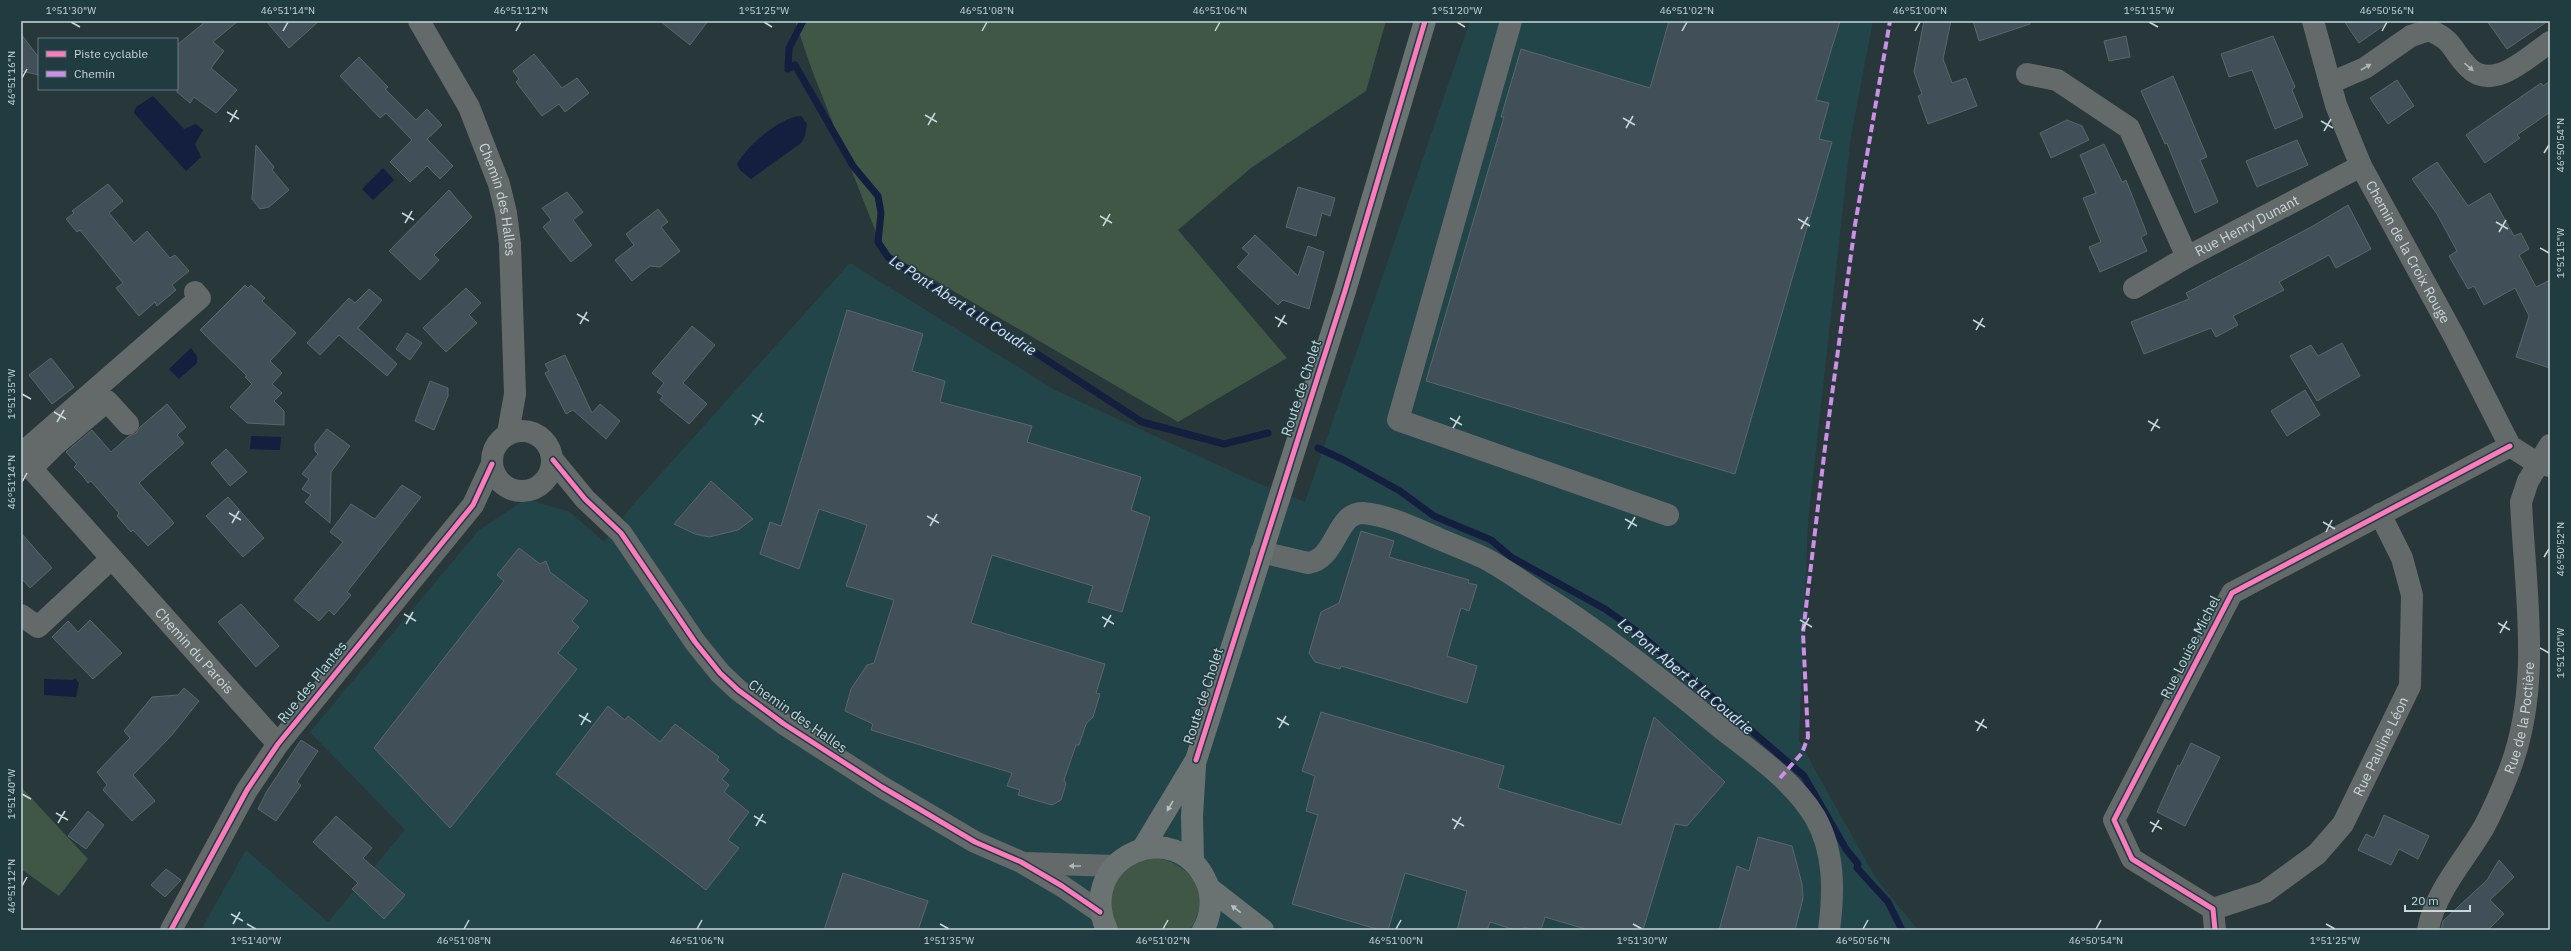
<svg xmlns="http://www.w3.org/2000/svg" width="2571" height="951" font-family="'IBM Plex Sans',sans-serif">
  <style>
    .built { fill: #22454a }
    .green { fill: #3f5744 }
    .water { fill: #141e3f }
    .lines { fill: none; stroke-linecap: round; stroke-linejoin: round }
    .stream { stroke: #141e3f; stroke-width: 7 }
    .building { fill: #415058; stroke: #5c666a }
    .minor { stroke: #646969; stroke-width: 22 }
    .major { stroke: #6a7272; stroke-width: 22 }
    .quiet { stroke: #ce8fe9; stroke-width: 4; stroke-dasharray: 8 4; stroke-linecap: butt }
    .cycleway-casing { stroke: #213c41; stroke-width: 8 }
    .cycleway { stroke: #fd7abc; stroke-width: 5 }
    .oneway { fill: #aab6b8 }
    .oneway2 { fill: #b5c3c5 }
    .ticks { fill: none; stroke: #c8d7da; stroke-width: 1.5 }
    .labels { text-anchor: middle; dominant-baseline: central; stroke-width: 3; stroke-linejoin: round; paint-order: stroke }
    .street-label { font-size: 14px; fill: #c8d7da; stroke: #213c41 }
    .water-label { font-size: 15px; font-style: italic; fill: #d7e1fd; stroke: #213c41 }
    .neatline { fill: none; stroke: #c8d7da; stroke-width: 1.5 }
    .ticks-label { font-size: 10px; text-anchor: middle; fill: #c8d7da }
  </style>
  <rect width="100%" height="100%" fill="#28373a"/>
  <path class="built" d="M1470,21H1873L1851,136L1808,522L1799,741L1875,877L1918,930H201L246,850L328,922L405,830L310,732L479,530L526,499L570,512L604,542L631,507L850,263L1055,390L1255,482L1305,502Z"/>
  <path class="green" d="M795,21H1386L1366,91L1251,168L1178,230L1287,358L1178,422L883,250L813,73Z
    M21,784L23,789L88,859L59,896L21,869Z
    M1150,857C1190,861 1214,893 1190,930H1118C1111,921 1110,912 1111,900C1114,874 1124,865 1150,857Z"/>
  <path class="water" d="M153,96L184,129L196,124L203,130L195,144L201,157L186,171L134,113L136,107Z
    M801,116L807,124L805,136L801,143L751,179L740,170L737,164C747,146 780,117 801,116Z
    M383,168L394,180L373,200L362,189Z
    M191,348L197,356V363L179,379L169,369Z
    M251,436L281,437L280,450L250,449Z
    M75,678L79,683L76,697L44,695V679L73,680Z"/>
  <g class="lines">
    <path class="stream" d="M803,21L789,48L788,69L795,65L853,166L878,196L881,213L878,242L888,257L1142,422L1224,444L1268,433
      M1318,448L1344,460L1400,491L1434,516L1491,540L1511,557L1605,609L1635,630L1804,776L1846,849L1858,864L1857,868L1888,902L1902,930"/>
  </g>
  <path class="building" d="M206,21H238L213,42L224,51L211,68L237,90L216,113L194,97L190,103L177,92V45Z
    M266,21H319L289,48Z
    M660,21H708L690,45Z
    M1669,21H1840L1816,100L1829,103L1819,139L1832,142L1735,474L1426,381L1504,117H1501L1521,49L1650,88Z
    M1924,21H1951L1943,59L1952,83L1966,78L1977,106L1928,124L1918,96L1922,94L1914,72Z
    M1973,21H2029L2030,24L1979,41Z
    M2344,21H2390L2359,43Z
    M2487,21H2548L2507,49Z
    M21,34L39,58V75L21,71Z
    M2126,36L2130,57L2109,61L2104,41Z
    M2273,36L2295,87L2292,90L2303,117L2275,129L2252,70L2229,77L2221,54Z
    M534,54L562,88L577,78L589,93L565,112L559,104L542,116L516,82L519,79L513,71Z
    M359,57L388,87L385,89L416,120L427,109L442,125L427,139L453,166L440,179L427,166L410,182L390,162L412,140L386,113L380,118L340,76Z
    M2173,76L2207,157L2200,160L2218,202L2195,213L2167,143L2165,144L2141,91Z
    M2397,80L2414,106L2388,124L2370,98Z
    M2550,81V112L2517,135L2520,138L2485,163L2466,135L2541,83L2543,86Z
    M2067,120L2082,126L2089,140L2051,158L2040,133Z
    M2297,140L2308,165L2257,187L2246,161Z
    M2104,144L2122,182L2126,180L2147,234L2141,237L2147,251L2100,272L2089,247L2101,242L2083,198L2096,193L2080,155Z
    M256,145L274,167L272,170L289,190L269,207L260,209L252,199Z
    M2437,162L2468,206L2490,193L2514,236L2521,233L2529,249L2519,255L2536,287L2550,280V368L2516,357L2529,316L2515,288L2484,305L2474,286L2468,289L2449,256L2457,251L2437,214L2412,179Z
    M108,184L123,201L109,213L134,243L147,231L170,258L175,255L189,271L172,285L176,290L157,306L155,302L139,316L116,288L123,283L80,230L77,232L66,219L74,213L72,211Z
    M1298,187L1335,198L1330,216L1322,213L1316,236L1286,227Z
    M449,190L472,217L434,255L439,260L420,280L389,251Z
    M567,192L583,212L573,220L592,245L571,262L543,227L551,220L542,208Z
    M2348,205L2371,249L2336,268L2329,255L2279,282L2284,290L2233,316L2238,325L2216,337L2211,328L2144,354L2131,322L2189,299L2186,293L2313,226Z
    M658,209L668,222L661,227L680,251L660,267L650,266L632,281L615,260L634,245L626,234Z
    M1255,235L1298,276L1308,246L1324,252L1309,309L1283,300L1278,305L1237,267L1249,254L1242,248Z
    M245,285L248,288L251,285L265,298L262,301L296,333L270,361L282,373L272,384L282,393L274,401L284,411V425L247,423L230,407L252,384L245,377L247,376L200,330Z
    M466,288L481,303L469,315L477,323L446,352L423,328Z
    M369,289L382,300L358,328L397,364L387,376L339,335L320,355L307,343L349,298L355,303Z
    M847,310L923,334L912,371L945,381L940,402L1032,426L1027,442L1141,477L1131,510L1150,517L1122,612L1088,602L1093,586L992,555L971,623L1105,664L1096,693L1100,694L1093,717L1086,724L1079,745H1076L1064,780L1066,784L1061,800L1052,805L1018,795L1020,790L1007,786L1012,773L871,730L873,724L845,711L851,689L867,665L874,663L894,600L846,586L867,525L819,509L799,569L760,554L770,522L781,526Z
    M692,326L715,345L683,383L707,404L689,424L660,400L663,396L657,392L664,383L652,373Z
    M407,333L422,343L410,360L396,349Z
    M2342,343L2360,376L2317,401L2290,356L2311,345L2318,356Z
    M565,355L592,413L600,404L620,421L606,439L573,410L566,414L545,373L549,371L545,364Z
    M51,358L74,387L52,404L29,375Z
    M430,381L448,388V396L434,430L415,421Z
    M2305,390L2320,415L2287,436L2271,411Z
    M167,404L186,427L177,435L184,443L139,483L174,523L148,546L133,530L131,532L117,516L119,513L91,481L88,483L82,475L74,467L77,464L66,452L92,430L111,452L129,436L136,433L140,427Z
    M327,429L350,446L331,472L330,523L305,502L311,495L302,489L309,479L302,474L318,454L315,451V444Z
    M226,449L247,472L230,486L211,463Z
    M711,481L753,519L738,530L709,537L695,534L674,524Z
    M402,485L421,497L347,592L351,595L334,615L329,610L319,621L294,600L343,542L330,532L351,504L375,519Z
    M228,497L264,538L243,557L206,516Z
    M1361,531L1394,541L1389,557L1469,580L1468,583L1477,585L1469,611L1461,608L1447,656L1477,666L1467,703L1341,666L1340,669L1315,662L1309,653L1321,612L1339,603Z
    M21,533L52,568L30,588L21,578Z
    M519,548L540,564L546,561L550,572L588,601L572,621L579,627L558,653L577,669L450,828L374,748L504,581L497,575Z
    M241,604L279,646L256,667L218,622Z
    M90,620L122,653L93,679L52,637L68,621L78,632Z
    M184,688L199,701L171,736L133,775L155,801L132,821L103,790L107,785L97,772L130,738L124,731L152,697L178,695Z
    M608,706L625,720L628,716L660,742L675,724L719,757L717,760L729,770L722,779L729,785L724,792L749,812L728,840L739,848L706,890L556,774Z
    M1321,712L1504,766L1498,788L1621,825L1654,717L1725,782L1687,826L1675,824L1643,930H1589L1545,917L1541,930L1525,928L1515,930L1490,922L1487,930H1457L1467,891L1405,873L1388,930H1380L1292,904L1318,815L1306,811L1315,776L1302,771Z
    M301,740L318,751L297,782L301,785L276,821L258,809L267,791Z
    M2191,743L2220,757L2185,826L2157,812L2178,765L2180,766Z
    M88,811L104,825L86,849L68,836Z
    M2384,815L2429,836L2418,859L2399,849L2391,865L2358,850L2366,834L2374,838Z
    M336,816L372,848L363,858L405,895L384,919L352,889L358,883L313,842Z
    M1758,837L1792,846L1802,884L1803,898L1795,930H1719L1737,866L1749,871Z
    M2499,860L2514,877L2490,900L2504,914L2488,930H2441L2443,921L2487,880Z
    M166,869L181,880L165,897L151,885Z
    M843,873L928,901L918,930H824Z"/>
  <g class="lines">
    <g class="minor">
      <path id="s1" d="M419,21L469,107L499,184L506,213L510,244L515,394L508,433"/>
      <path d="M1511,21L1398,420L1668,515"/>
      <path id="s2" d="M2313,21L2336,105L2361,166L2454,336L2510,446L2537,463L2550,466"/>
      <path d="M2027,74L2057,80L2129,128L2187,257"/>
      <path d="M2330,83L2365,68L2411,36L2429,30C2455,41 2451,50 2468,67C2493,93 2529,56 2550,42"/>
      <path id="s3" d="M2134,288L2187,257L2361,166"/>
      <circle cx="522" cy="461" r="30"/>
      <path d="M21,454L200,298L195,292"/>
      <path id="s4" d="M21,457L278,744"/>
      <path d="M553,460L585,499L621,533L695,642L720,673L738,690L784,724L882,787L975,842L1021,862L1062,886L1100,912"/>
      <path d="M31,469L56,444L107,401L128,424"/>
      <path d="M1261,552L1308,563C1337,559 1336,512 1363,513C1387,515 1415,528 1437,538C1453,545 1470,551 1486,559C1503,568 1520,580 1536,591C1600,631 1659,677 1717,725C1751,752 1792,779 1815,817C1835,852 1834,892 1829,930"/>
      <path d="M21,615L38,627L111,559"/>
      <path d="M1027,863L1114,866"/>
      <path id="s5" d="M2213,909L2265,892L2317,854L2343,824L2410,686L2412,595L2402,558L2380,514"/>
      <path d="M171,930L247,790L278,744L473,505L492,464"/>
      <path d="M2215,930L2213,909L2132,859L2114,820L2232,593L2510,446"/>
      <path id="s6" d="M2428,930C2435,891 2465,860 2484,827C2493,810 2501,792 2508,774C2543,687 2525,592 2521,502L2528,481L2550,445"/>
    </g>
    <path class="major" d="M1143,848L1196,760L1345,291L1425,21
      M1193,861L1192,816L1195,766
      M1209,888L1263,930
      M1107,930C1074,858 1176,812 1207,883C1213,897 1211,917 1203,930"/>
    <path class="quiet" d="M1780,778L1802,753L1808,737L1803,633L1826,439L1855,225L1890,21"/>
    <defs>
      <path id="cycleway" d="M553,460L585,499L621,533L695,642L720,673L738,690L784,724L882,787L975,842L1021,862L1062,886L1100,912
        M1196,760L1345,291L1425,21
        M171,930L247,790L278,744L473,505L492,464
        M2215,930L2213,909L2132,859L2114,820L2232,593L2510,446"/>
    </defs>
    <use href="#cycleway" class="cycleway-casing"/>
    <use href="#cycleway" class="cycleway"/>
  </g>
  <defs><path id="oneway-solid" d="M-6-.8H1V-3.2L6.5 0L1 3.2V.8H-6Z"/></defs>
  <g class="oneway">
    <use href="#oneway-solid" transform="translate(2366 67) rotate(-30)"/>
    <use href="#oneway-solid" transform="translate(2469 67) rotate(41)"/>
    <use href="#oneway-solid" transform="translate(1075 866) rotate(180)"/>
  </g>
  <g class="oneway2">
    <use href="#oneway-solid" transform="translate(1170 806) rotate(120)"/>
    <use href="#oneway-solid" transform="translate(1236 909) rotate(-143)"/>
  </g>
  <path class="ticks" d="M71,22L80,27M764,22L772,27M1457,22L1465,27M2149,22L2158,27M283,31L288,22M516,31L521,22M982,31L987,22M1215,31L1220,22M1682,31L1687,22M1915,31L1920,22M2382,31L2387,22M22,78L27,69M227,112L239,119M925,115L937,122M1623,118L1635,125M2321,121L2333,128M230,122L237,110M928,125L935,113M1626,128L1633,116M2324,131L2331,119M2544,153L2549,145M402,213L414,220M1100,216L1112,223M1798,219L1810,226M2496,222L2508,229M405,223L412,211M1103,226L1110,214M1801,229L1808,217M2499,232L2506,220M2540,248L2549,253M577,314L589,321M1275,317L1287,324M1973,320L1985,327M580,324L587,312M1278,327L1285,315M1976,330L1983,318M22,394L31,399M54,412L66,419M752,415L764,422M1450,418L1462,425M2148,421L2160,428M57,422L64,410M755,425L762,413M1453,428L1460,416M2151,431L2158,419M22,482L27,473M229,513L241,520M927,516L939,523M1625,519L1637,526M2323,522L2335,529M232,523L239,511M930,526L937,514M1628,529L1635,517M2326,532L2332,520M2544,557L2549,549M404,614L416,621M1102,617L1114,624M1800,620L1812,627M2498,623L2510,630M406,624L413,612M1104,627L1111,615M1802,630L1809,618M2500,633L2507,621M2540,648L2549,653M579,715L591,722M1277,718L1289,725M1975,721L1987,728M581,725L588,713M1279,728L1286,716M1977,731L1984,719M22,794L31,799M56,813L68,820M754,816L766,823M1452,819L1464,826M2150,822L2162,829M58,823L65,811M756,826L763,814M1454,829L1461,817M2152,832L2159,820M22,886L27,877M231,914L243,921M233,924L240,912M247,924L256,929M940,924L949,929M1633,924L1642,929M2326,924L2335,929M464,929L469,920M697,929L702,920M1163,929L1168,920M1396,929L1401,920M1863,929L1868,920M2096,929L2101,920"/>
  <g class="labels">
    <g class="street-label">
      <text stroke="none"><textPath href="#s1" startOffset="197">Chemin des Halles</textPath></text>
      <text stroke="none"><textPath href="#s3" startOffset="129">Rue Henry Dunant</textPath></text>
      <text stroke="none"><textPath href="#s2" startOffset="251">Chemin de la Croix Rouge</textPath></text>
      <text transform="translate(1301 388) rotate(-72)">Route de Cholet</text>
      <text transform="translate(2190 647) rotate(-63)">Rue Louise Michel</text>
      <text stroke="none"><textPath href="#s4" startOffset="260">Chemin du Parois</textPath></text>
      <text transform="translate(312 682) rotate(-51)">Rue des Plantes</text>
      <text transform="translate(1203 696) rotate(-72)">Route de Cholet</text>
      <text transform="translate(798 716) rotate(35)">Chemin des Halles</text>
      <text stroke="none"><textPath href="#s6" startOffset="234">Rue de la Poctière</textPath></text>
      <text stroke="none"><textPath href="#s5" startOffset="245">Rue Pauline Léon</textPath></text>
    </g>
    <g class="water-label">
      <text transform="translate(963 305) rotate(33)">Le Pont Abert à la Coudrie</text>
      <text transform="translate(1686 676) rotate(40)">Le Pont Abert à la Coudrie</text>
    </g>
  </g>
  <rect width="2571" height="951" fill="none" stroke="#213c41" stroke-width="44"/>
  <rect x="38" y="38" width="140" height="52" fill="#213c41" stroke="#647a7e"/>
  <rect x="46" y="51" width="20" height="6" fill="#fd7abc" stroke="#647a7e"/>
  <text x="74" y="58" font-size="12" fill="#c8d7da">Piste cyclable</text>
  <rect x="46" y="71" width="20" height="6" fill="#ce8fe9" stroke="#647a7e"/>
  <text x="74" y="78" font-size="12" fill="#c8d7da">Chemin</text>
  <path d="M2405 905v6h65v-6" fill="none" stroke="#c8d7da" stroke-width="2"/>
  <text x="2411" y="905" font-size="12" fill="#c8d7da" stroke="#213c41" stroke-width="3" paint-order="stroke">20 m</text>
  <rect x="22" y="22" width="2527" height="907" class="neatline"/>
  <g class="ticks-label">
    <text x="71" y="14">1°51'30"W</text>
    <text x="288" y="14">46°51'14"N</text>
    <text x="521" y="14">46°51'12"N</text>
    <text x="764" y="14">1°51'25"W</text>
    <text x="987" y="14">46°51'08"N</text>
    <text x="1220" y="14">46°51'06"N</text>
    <text x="1457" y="14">1°51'20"W</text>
    <text x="1687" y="14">46°51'02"N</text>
    <text x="1920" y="14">46°51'00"N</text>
    <text x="2149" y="14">1°51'15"W</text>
    <text x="2387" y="14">46°50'56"N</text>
    <text transform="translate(11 78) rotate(-90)" y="4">46°51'16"N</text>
    <text transform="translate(2560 145) rotate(-90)" y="4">46°50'54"N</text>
    <text transform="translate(2560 253) rotate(-90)" y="4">1°51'15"W</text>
    <text transform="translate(11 394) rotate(-90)" y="4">1°51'35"W</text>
    <text transform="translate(11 482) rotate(-90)" y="4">46°51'14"N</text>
    <text transform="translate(2560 549) rotate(-90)" y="4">46°50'52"N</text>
    <text transform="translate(2560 653) rotate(-90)" y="4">1°51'20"W</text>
    <text transform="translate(11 794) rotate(-90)" y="4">1°51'40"W</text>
    <text transform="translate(11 886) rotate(-90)" y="4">46°51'12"N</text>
    <text x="256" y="944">1°51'40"W</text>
    <text x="464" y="944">46°51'08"N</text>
    <text x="697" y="944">46°51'06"N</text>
    <text x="949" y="944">1°51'35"W</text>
    <text x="1163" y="944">46°51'02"N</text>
    <text x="1396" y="944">46°51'00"N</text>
    <text x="1642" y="944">1°51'30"W</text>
    <text x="1863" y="944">46°50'56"N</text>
    <text x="2096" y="944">46°50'54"N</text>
    <text x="2335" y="944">1°51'25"W</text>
  </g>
</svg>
